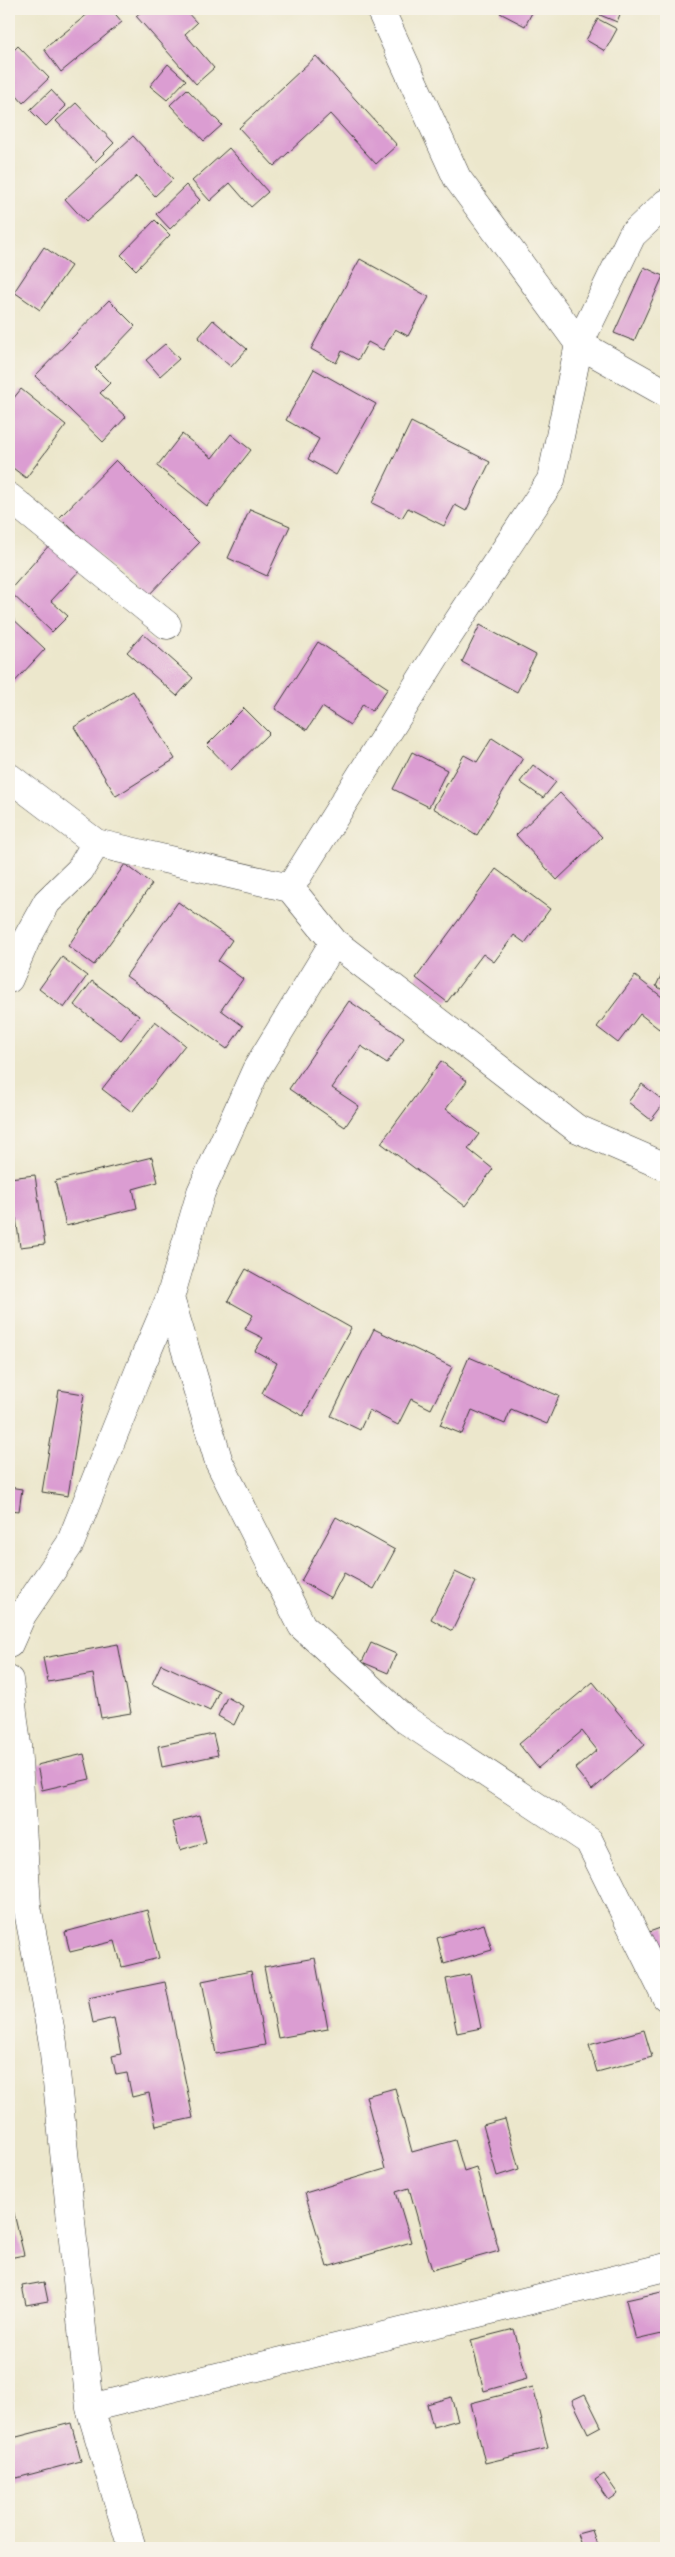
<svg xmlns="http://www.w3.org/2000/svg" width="675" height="2557" font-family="'Architects Daughter',sans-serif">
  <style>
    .building { fill: #db9dd2 }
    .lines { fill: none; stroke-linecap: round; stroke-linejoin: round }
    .minor-casing { stroke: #3b3a36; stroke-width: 29 }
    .minor { stroke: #fff; stroke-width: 28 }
  </style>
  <rect width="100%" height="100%" fill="#f7f3e8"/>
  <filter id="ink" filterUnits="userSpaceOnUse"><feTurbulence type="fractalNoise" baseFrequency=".02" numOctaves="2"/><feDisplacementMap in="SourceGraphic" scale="10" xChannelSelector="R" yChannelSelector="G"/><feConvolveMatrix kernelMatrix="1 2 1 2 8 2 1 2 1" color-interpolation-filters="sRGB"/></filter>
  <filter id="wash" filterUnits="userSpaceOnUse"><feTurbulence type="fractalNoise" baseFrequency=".0096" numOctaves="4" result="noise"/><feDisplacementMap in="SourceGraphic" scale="20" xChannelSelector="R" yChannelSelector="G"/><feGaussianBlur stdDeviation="1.12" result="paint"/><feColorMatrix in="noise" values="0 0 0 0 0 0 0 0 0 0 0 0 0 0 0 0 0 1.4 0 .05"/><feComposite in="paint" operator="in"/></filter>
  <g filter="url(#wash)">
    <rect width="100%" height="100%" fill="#ece7cc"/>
    <g id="blocks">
      <path class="building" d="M94,9H111L122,22L61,72L44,49Z
        M144,9H184L197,23L185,34L214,68L196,84L136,16Z
        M502,9H534L525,26L500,13Z
        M602,9H622L617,22L600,15Z
        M598,19L617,29L605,51L586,40Z
        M18,46L49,78L23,103L16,95L9,103V55Z
        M316,56L397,145L376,164L330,114L274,166L239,128Z
        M168,64L186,80L167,100L150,86Z
        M187,89L222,125L204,141L170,105Z
        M51,90L66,106L46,126L30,110Z
        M76,103L114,143L95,162L56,121Z
        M133,136L173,179L155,196L137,176L86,222L65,199Z
        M229,148L268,192L251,207L230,183L210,201L192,181Z
        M186,185L200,200L170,229L156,214Z
        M155,220L170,235L136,270L121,255Z
        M44,247L71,266L40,310L14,292Z
        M360,259L429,297L408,336L395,329L383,350L368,342L358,360L342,351L336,363L311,349Z
        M644,267L663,276L634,341L614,333Z
        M109,300L135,326L95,368L110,383L100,393L126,417L103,442L35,376Z
        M213,320L247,349L231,367L198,338Z
        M165,344L179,359L160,376L146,360Z
        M314,369L376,404L336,475L308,459L319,439L286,420Z
        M21,389L66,425L26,478L9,465V404Z
        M411,422L490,462L466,511L455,505L444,526L408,508L402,518L372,503Z
        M182,434L212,458L231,434L251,450L207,506L157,466Z
        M116,460L199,543L144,600L60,517Z
        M250,509L290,526L267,576L228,558Z
        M51,543L80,570L51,601L68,616L52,632L9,591Z
        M9,615L45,649L10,687L9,685Z
        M480,625L536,655L517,692L462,662Z
        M143,634L193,678L177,696L127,652Z
        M318,642L388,688L372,711L363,704L350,725L322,707L307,730L275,709Z
        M133,691L175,759L116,796L74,727Z
        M244,708L269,733L231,770L207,745Z
        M492,738L523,758L477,835L433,808L464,755L477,762Z
        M412,752L447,770L429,807L393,789Z
        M533,765L556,782L543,798L520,782Z
        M560,793L602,837L557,880L516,835Z
        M125,864L152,884L94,965L68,946Z
        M496,869L550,909L525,943L514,935L494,962L483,954L447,1002L416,978Z
        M178,902L232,940L218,961L243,979L221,1010L243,1026L227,1049L126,976Z
        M62,957L87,976L64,1008L39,989Z
        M666,965V992L656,986Z
        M635,976L666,1000V1020L659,1029L640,1014L618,1043L597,1027Z
        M92,981L139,1016L121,1040L74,1005Z
        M349,1001L404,1038L387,1063L361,1046L332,1088L359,1106L345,1127L289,1089Z
        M155,1021L185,1045L132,1112L102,1089Z
        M441,1061L467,1081L446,1109L479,1134L468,1149L493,1169L465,1206L381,1143Z
        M642,1084L665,1102L651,1120L628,1102Z
        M152,1157L158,1182L133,1189L137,1208L66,1226L55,1181Z
        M35,1175L45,1244L20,1247L16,1218L9,1219V1178Z
        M246,1269L351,1328L303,1416L262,1393L277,1363L255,1351L263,1338L245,1329L253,1315L228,1301Z
        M374,1329L452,1367L431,1409L411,1399L398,1425L369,1410L360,1430L331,1416Z
        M469,1357L559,1396L547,1424L511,1409L505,1424L472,1410L462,1434L440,1425Z
        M59,1390L84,1394L68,1496L42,1492Z
        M9,1462L12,1463L10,1486H9Z
        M9,1487L22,1489L19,1511L9,1510Z
        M336,1517L395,1550L374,1589L344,1573L331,1598L301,1581Z
        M455,1572L476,1582L452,1631L431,1619Z
        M371,1643L396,1654L388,1673L362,1662Z
        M118,1644L131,1713L101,1718L93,1674L48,1682L43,1658Z
        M161,1664L219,1691L210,1711L152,1684Z
        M593,1682L645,1745L592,1790L575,1769L597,1750L582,1731L538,1768L519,1744Z
        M227,1697L243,1706L234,1725L218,1716Z
        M213,1734L218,1755L162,1767L158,1746Z
        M84,1754L90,1779L42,1790L37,1765Z
        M199,1815L206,1842L180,1850L172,1822Z
        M147,1910L159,1958L122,1967L115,1941L70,1952L65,1932Z
        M484,1924L492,1950L444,1964L437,1938Z
        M666,1926V1982L649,1932Z
        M315,1958L328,2029L278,2038L264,1967Z
        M251,1971L265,2045L216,2054L202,1981Z
        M470,1974L481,2028L457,2033L446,1979Z
        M165,1982L193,2118L156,2126L149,2093L132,2097L127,2073L116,2075L112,2056L121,2054L114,2018L93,2023L88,1998Z
        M644,2030L652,2057L597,2072L589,2045Z
        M395,2088L412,2152L455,2140L464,2171L476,2167L499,2251L432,2270L409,2188L396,2192L411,2242L327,2267L305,2193L385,2169L366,2096Z
        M505,2119L519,2169L497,2176L483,2125Z
        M9,2193L24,2255L9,2258Z
        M44,2282L48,2301L26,2305L22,2286Z
        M666,2291V2333L636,2340L626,2300Z
        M514,2329L527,2379L484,2391L471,2340Z
        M533,2387L548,2448L485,2463L471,2403Z
        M585,2394L601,2426L588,2433L572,2400Z
        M451,2397L458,2420L433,2427L427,2404Z
        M71,2423L81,2461L9,2480V2439Z
        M604,2474L618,2494L609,2500L595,2480Z
        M592,2530L598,2548H582L577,2534Z"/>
    </g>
  </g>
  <g filter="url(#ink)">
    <use href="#blocks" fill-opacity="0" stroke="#3b3a36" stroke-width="1"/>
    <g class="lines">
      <defs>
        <path id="minor" d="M380,9L457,178L579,344L666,393
          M9,497L167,625
          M9,777L96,843L290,888L334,942L576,1128L666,1167
          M290,888L445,641L551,480L579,344L632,235L666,203
          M9,979L26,940L47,902L80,870L96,843
          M170,1298L219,1462L302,1626L403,1718L589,1841L666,1997
          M9,1644L22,1615L70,1544L141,1366L170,1298L201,1192L256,1070L334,942
          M9,1680L17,1745L27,1906L53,2043L90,2408L132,2548
          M90,2408L666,2267"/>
      </defs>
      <use href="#minor" class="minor-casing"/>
      <use href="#minor" class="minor"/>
    </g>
  </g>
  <rect width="675" height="2557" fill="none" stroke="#f7f3e8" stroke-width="30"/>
</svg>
